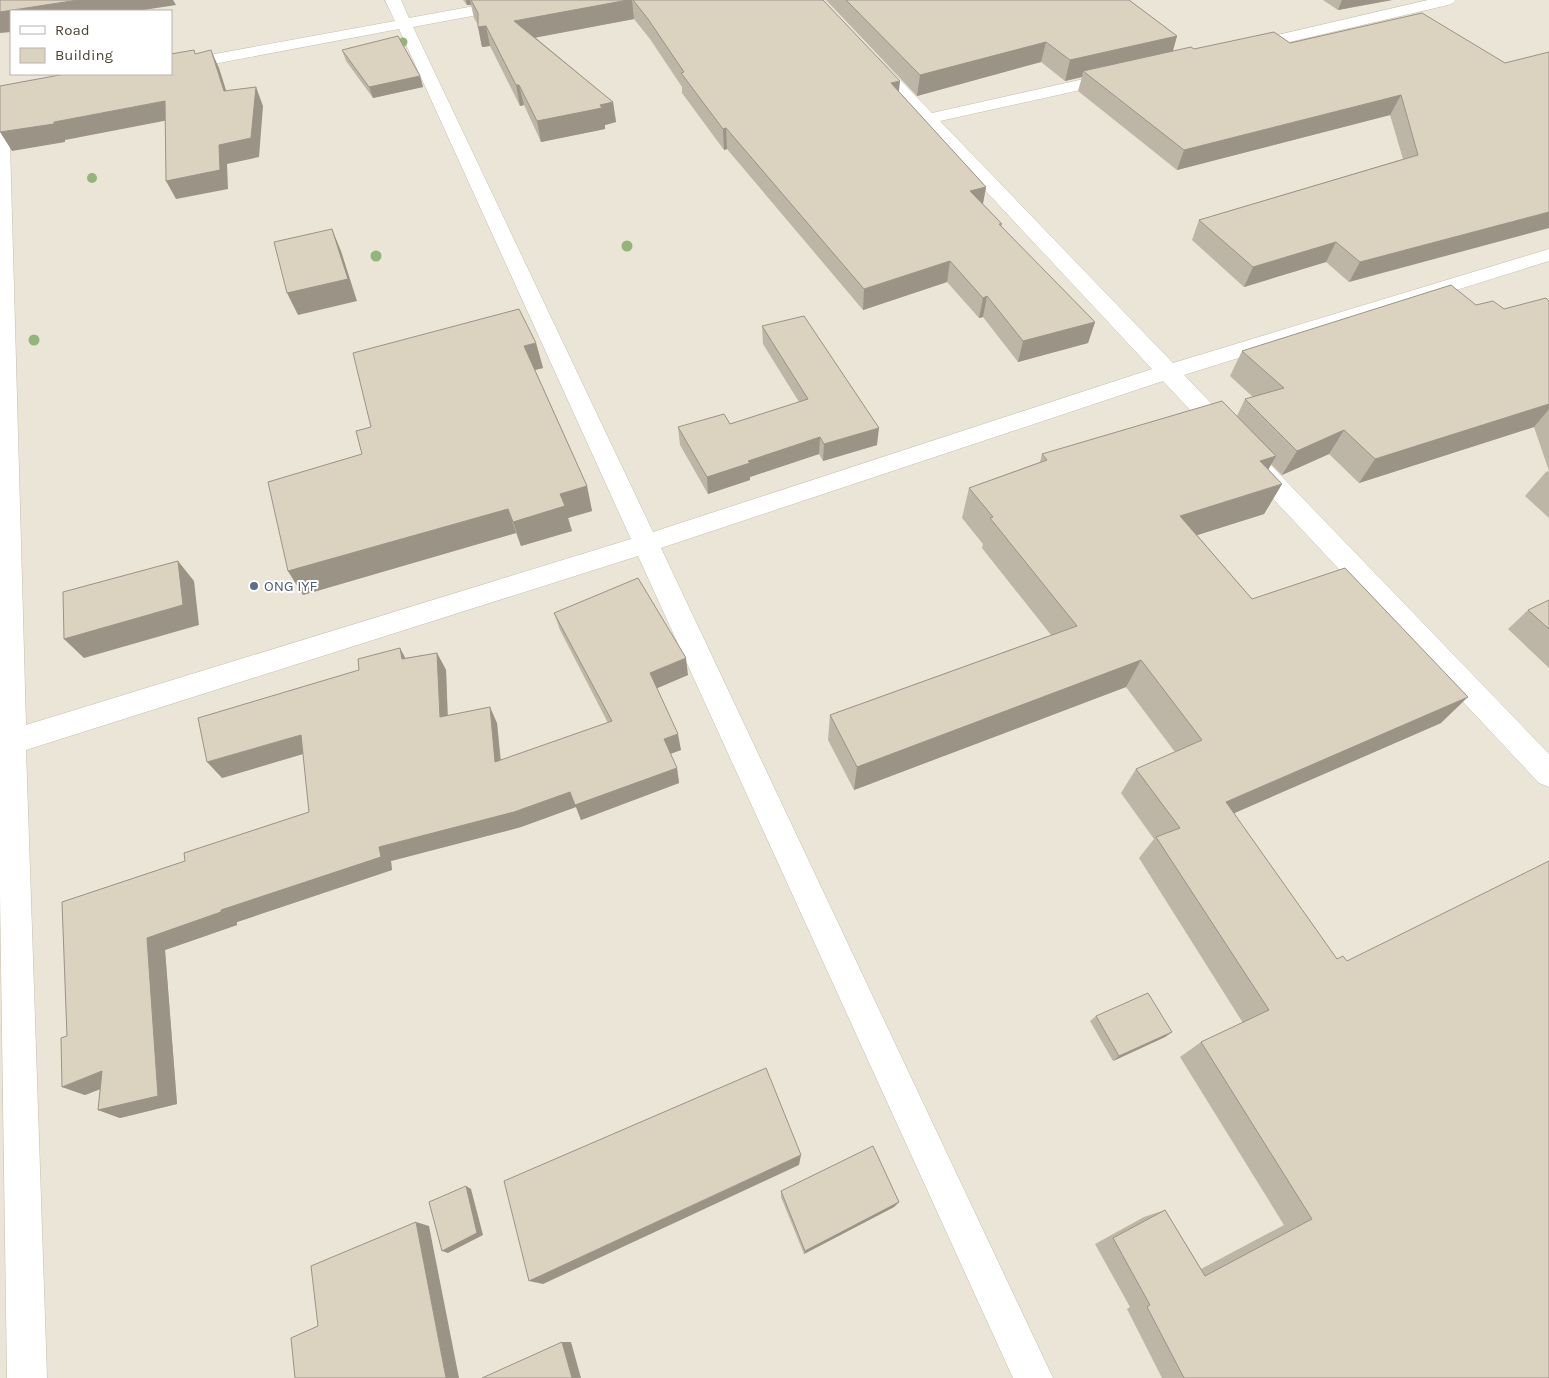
<svg xmlns="http://www.w3.org/2000/svg" width="1549" height="1378" font-family="Karla,sans-serif">
  <style>
    .residential { fill: #eae5d7; fill-rule: evenodd }
    .lines { fill: none; stroke-linecap: round; stroke-linejoin: round }
    .street-casing { stroke: #c5bead; stroke-width: 1 }
    .street { fill: #fff; fill-rule: evenodd }
    .tree { fill: #93b57c }
    .wall { fill: #bdb5a5 }
    .shaded-wall { fill: #9a9386 }
    .building { fill: #dcd2c0; stroke: #9a9386 }
    .service-dot { fill: #5c6f8a; stroke: #fff; stroke-width: 2 }
    .labels { text-anchor: middle; dominant-baseline: central; stroke-width: 4; stroke-linejoin: round; paint-order: stroke }
    .service-label { font-size: 15px; fill: #4e5e75; stroke: #fff; text-anchor: start }
  </style>
  <rect width="100%" height="100%" fill="#f6f3e9"/>
  <path class="residential" d="M0,0H1549V1378H0ZM11,11H171V74H11Z"/>
  <g class="lines">
    <defs>
      <path id="street" d="M385,0H401L409,18L507,0H540L537,3L532,5L413,27L653,532L1152,369L868,65L866,62L868,59H880L932,113L1115,72L1121,73L1123,77L1121,81L940,121L1173,363L1549,249V261L1184,375L1549,754V787L1539,783L1163,381L661,548L1053,1378H1013L638,556L26,750L47,1378H7L0,893V102L6,103L9,107L26,725L631,539L399,29L171,72V62L395,21Z
        M1428,0H1456L1453,3L1448,5L1247,52L1241,50L1239,47L1241,44L1247,42Z"/>
    </defs>
    <use href="#street" class="street-casing"/>
    <use href="#street" class="street"/>
  </g>
  <g class="tree">
    <circle cx="403" cy="42" r="4.5"/>
    <circle cx="92" cy="178" r="5"/>
    <circle cx="627" cy="246" r="5.5"/>
    <circle cx="376" cy="256" r="5.5"/>
    <circle cx="34" cy="340" r="5.5"/>
  </g>
  <path class="wall" d="M463,0H823L899,92L986,187L983,204L1002,224L1001,227L1095,322L1088,343L1018,362L983,317L979,318L947,282L863,310L727,149L724,150L682,93V87L650,39L634,19L535,37L613,102L616,122L605,125V129L541,142L524,105L520,106L490,46L482,47L478,25L474,18L471,5H467Z
    M826,0H1129L1177,36L1173,51L1290,43L1505,63L1349,282L1326,262L1244,287L1192,240L1199,220L1403,159L1390,115L1177,170L1078,91L1082,77L1065,81L1041,62L917,96Z
    M1323,0H1392L1338,10Z
    M342,50L420,76L423,87L373,98L346,61Z
    M1549,301V518L1525,496L1546,472L1549,471L1534,427L1359,483L1329,454L1282,475L1271,464L1268,469L1282,484L1264,514L1197,535L1252,599L1441,723L1234,813L1549,1378H1162L1127,1309L1130,1307L1095,1244L1144,1217L1165,1210L1201,1269L1284,1225L1180,1057L1201,1042L1243,1023L1139,858L1154,839L1121,793L1136,769L1175,752L1126,687L854,790L828,740L830,715L1051,635L982,548L983,544L962,518L969,488L1040,462L1042,454L1237,416L1245,399L1253,397L1230,376L1242,351L1476,305L1504,309Z
    M762,326L877,445L823,461L819,454L750,477V480L708,494L680,445L678,427L730,424L799,402L763,344Z
    M536,343L543,368L535,370L587,486L592,511L568,518L572,531L521,546L516,533L303,595L288,571L362,454L371,427Z
    M1549,600V668L1508,629L1528,610Z
    M554,613L688,675L657,688L681,750L670,754L677,768L679,783L581,820L576,807L521,827L391,861L392,870L237,922V925L165,950L177,1104L120,1118L98,1110L100,1089L85,1095L62,1087L67,1036L185,861L309,812L303,754L222,778L405,658L437,653L446,670L448,715L497,723L501,760L608,723L560,630Z
    M1096,1016L1172,1032L1165,1037L1113,1061L1090,1021Z
    M781,1191L899,1202L894,1207L804,1254L781,1197Z"/>
  <path class="shaded-wall" d="M78,0H173L176,5L137,11H11V32L0,33V12Z
    M466,0H470L471,5H467Z
    M628,0H632L634,19L518,41L514,21Z
    M1342,0H1392L1338,10Z
    M486,26L490,46L482,47L478,27Z
    M1177,36L1171,57L1083,71L1082,77L1065,81L1070,60Z
    M1046,42L1041,62L917,96L920,75Z
    M211,50L219,68L232,109L224,91Z
    M420,76L423,87L373,98L369,87Z
    M900,81L898,101L891,83Z
    M516,85H519L524,105L520,106Z
    M256,87L263,106L259,157L227,164L228,189L176,199L166,181Z
    M1401,95L1390,115L1177,170L1184,150Z
    M165,101L174,119L65,140V142L12,151L0,132L54,122Z
    M613,102L616,122L605,125V129L541,142L537,121Z
    M726,128L727,149L724,150L723,129Z
    M986,187L982,208L970,191Z
    M1549,212V228L1349,282L1360,262Z
    M332,229L341,251L357,301L298,315L287,293Z
    M1336,242L1326,262L1244,287L1253,267Z
    M950,261L947,282L863,310L864,289Z
    M987,296L983,317L979,318L983,298Z
    M1095,322L1088,343L1018,362L1023,341Z
    M536,343L543,368L530,371L524,346Z
    M1549,404V409L1534,427L1359,483L1375,459Z
    M879,428L877,445L823,461L824,444Z
    M1344,430L1329,454L1282,475L1297,451Z
    M820,437L819,454L750,477V480L708,494L707,477L748,461Z
    M1276,456L1259,486L1260,461Z
    M1282,484L1264,514L1166,545L1180,516Z
    M587,486L592,511L568,518L572,531L521,546L513,522L560,494Z
    M508,509L516,533L303,595L288,571Z
    M178,561L194,581L199,625L84,658L64,639Z
    M400,648L409,665L402,659Z
    M437,653L446,670L448,733L440,717Z
    M686,658L688,675L653,690L650,673Z
    M1141,660L1126,687L854,790L857,767Z
    M1468,697L1441,723L1207,825L1226,802Z
    M490,707L497,723L502,778L495,762Z
    M678,734L681,750L667,755L664,739Z
    M301,735L313,751L222,778L207,762Z
    M677,768L679,783L581,820L576,807L521,827L391,861L392,870L237,922V925L165,950L177,1104L120,1118L98,1110L147,938L379,847L570,792Z
    M1172,1032L1165,1037L1113,1061L1119,1056Z
    M102,1071L124,1080L85,1095L62,1087Z
    M801,1155L799,1165L543,1284L529,1281Z
    M466,1186L471,1189L483,1235L448,1253L442,1251Z
    M899,1202L894,1207L804,1254L805,1251Z
    M416,1222L429,1226L459,1378H446Z
    M562,1342H571L581,1378H572Z"/>
  <path class="building" d="M0,0H78L0,12Z
    M471,0H628L514,21L613,102L600,105L602,108L537,121L519,85H516L486,26L478,27V13Z
    M633,0H823L900,81L891,83L986,187L970,191L1002,224H999L1095,322L1023,341L987,296L983,298L950,261L864,289L726,128L723,129L681,73L684,72L648,19Z
    M846,0H1129L1177,36L1070,60L1046,42L920,75Z
    M1422,13L1505,63L1549,52V212L1360,262L1336,242L1253,267L1199,220L1418,155L1401,95L1184,150L1083,71L1191,47L1194,49L1274,32L1290,43Z
    M398,36L420,76L369,87L342,50Z
    M194,50L195,54L211,50L224,91L256,87L251,138L219,145L220,170L166,181L165,101L54,122V124L0,132V86L65,74H171V54Z
    M332,229L348,279L287,293L274,242Z
    M1451,285L1476,305L1493,301L1504,309L1546,298L1549,301V404L1375,459L1344,430L1297,451L1245,399L1284,388L1242,351Z
    M519,309L536,343L524,346L587,486L560,494L565,506L513,522L508,509L288,571L268,482L362,454L356,431L371,427L353,353Z
    M804,316L879,428L824,444L820,437L748,461L750,463L707,477L678,427L724,414L730,424L808,399L762,326Z
    M1222,401L1276,456L1260,461L1282,484L1180,516L1252,599L1345,568L1468,697L1226,802L1337,959L1343,956L1347,961L1549,861V1378H1184L1147,1307L1150,1305L1113,1238L1165,1210L1205,1276L1312,1219L1201,1042L1269,1010L1156,837L1180,828L1136,769L1202,740L1141,660L857,767L830,715L1077,626L990,518L993,517L969,488L1047,460L1042,454Z
    M178,561L183,605L64,639L63,592Z
    M638,578L686,658L650,673L678,734L664,739L677,768L575,805L570,792L514,812L379,847L381,857L221,910V912L147,938L158,1096L98,1110L102,1071L62,1087L61,1038L67,1036L62,902L185,861L184,853L309,812L301,735L207,762L198,718L359,670L358,659L400,648L402,659L437,653L440,717L490,707L495,762L612,721L554,613Z
    M1549,600V629L1528,610Z
    M1148,993L1172,1032L1119,1056L1096,1016Z
    M766,1068L801,1155L529,1281L504,1181Z
    M873,1146L899,1202L805,1251L781,1191Z
    M466,1186L477,1233L442,1251L429,1202Z
    M416,1222L446,1378H295L291,1338L318,1326L311,1266Z
    M562,1342L572,1378H482Z"/>
  <circle class="service-dot" cx="254" cy="586" r="5"/>
  <g class="labels">
    <g class="service-label">
      <text x="264" y="586">ONG IYF</text>
    </g>
  </g>
  <rect x="10" y="10" width="162" height="65" fill="#ffffff" stroke="#b7b4af"/>
  <rect x="20" y="26" width="25" height="8" fill="#ffffff" stroke="#b7b4af"/>
  <text x="55" y="35" font-size="15" fill="#4b4436">Road</text>
  <rect x="20" y="48" width="25" height="15" fill="#dcd2c0" stroke="#b7b4af"/>
  <text x="55" y="60" font-size="15" fill="#4b4436">Building</text>
</svg>
